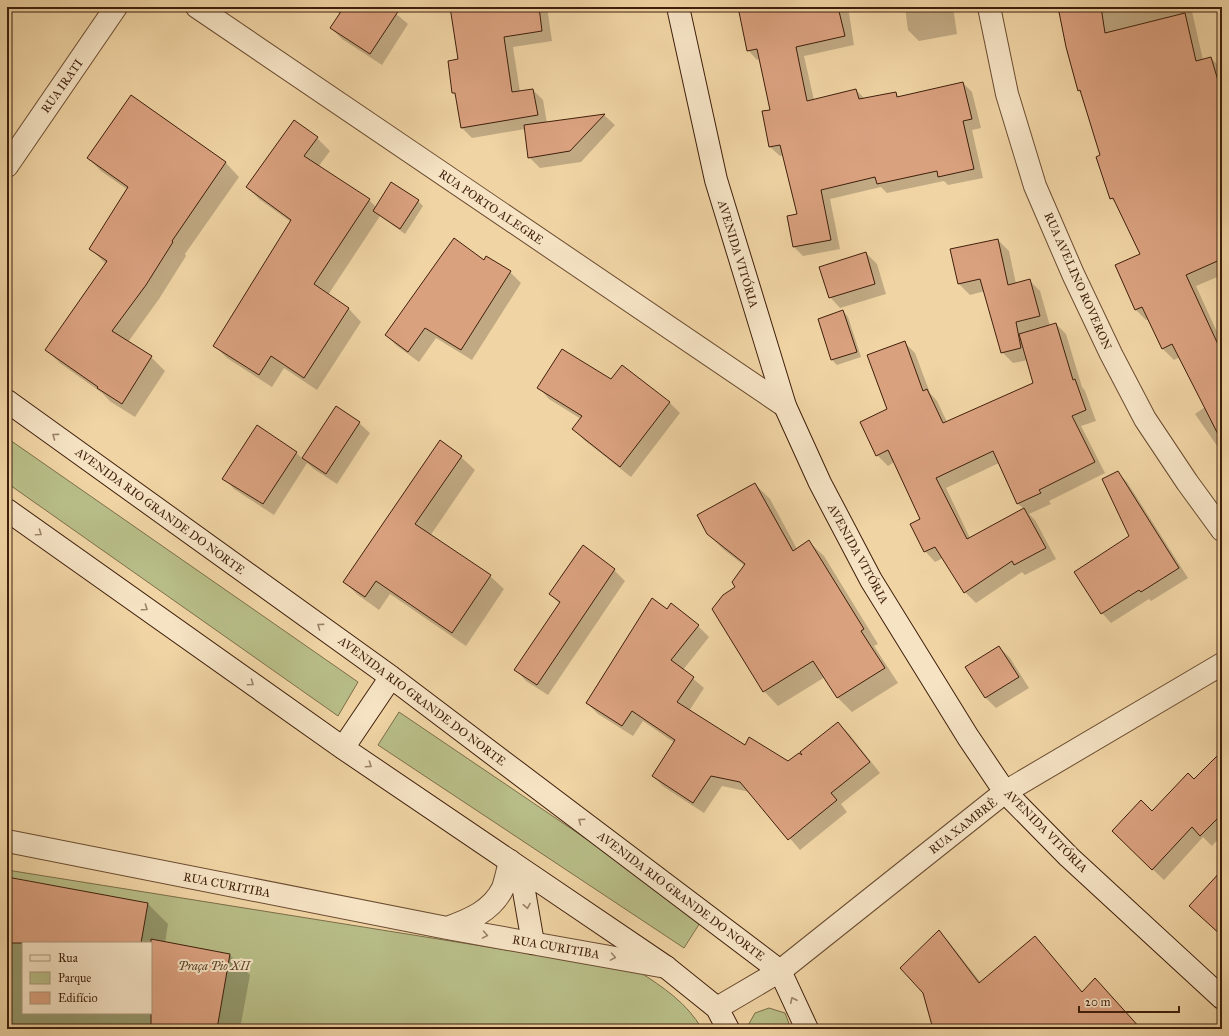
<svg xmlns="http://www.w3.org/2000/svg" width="1229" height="1036" font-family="'IM FELL Great Primer',serif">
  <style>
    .green { fill: #b8bd87; stroke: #7c6e49; fill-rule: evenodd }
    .shadow { fill: #0003; fill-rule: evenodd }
    .building { fill: #daa17f; stroke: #3f1f0b }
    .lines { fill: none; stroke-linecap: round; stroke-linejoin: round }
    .street-casing { stroke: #6b4c31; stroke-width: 24 }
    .secondary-casing { stroke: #3f1f0b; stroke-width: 24 }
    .street { stroke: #f5e3c4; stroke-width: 22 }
    .secondary { stroke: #f5e3c4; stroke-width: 22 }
    .oneway { stroke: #9a8168 }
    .labels { text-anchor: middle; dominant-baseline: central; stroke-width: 4; stroke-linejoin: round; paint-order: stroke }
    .street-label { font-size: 12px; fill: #3f1f0b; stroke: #f5e3c4 }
    .park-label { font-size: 12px; font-style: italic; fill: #5d462a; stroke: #f5e3c4 }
  </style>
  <rect width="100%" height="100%" fill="#f0d4a4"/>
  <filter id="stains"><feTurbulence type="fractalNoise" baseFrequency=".005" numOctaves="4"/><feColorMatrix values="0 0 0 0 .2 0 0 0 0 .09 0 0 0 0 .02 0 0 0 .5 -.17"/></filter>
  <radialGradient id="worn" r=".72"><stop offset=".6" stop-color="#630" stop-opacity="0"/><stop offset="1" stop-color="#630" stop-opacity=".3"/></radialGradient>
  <path class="green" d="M7,438L358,682L338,716L7,483Z
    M399,712L703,918L684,948L378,745Z
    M7,870L638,971C663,987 687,1003 702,1029H7ZM23,943H151V1013H23Z
    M769,1008L785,1013L791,1029H746L755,1013Z"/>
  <path class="shadow" d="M329,7H388L408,24L382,65L342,39L331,28L340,14Z
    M452,7H547L552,41L513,47L520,92L533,90L543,100L547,123L604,115L615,125L581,162L540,168L529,157L525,129L472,138L462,128L457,96L453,93L459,60Z
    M740,7H848L854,45L804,56L814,100L856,90L865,99L895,93L900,98L963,83L972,92L981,128L972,130L983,178L948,185L944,181L887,193L881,187L830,199L840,249L803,256L794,247L788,217L798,215L784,155L780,156L770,147L771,110L760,59L757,60L748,50Z
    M905,7H953L957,34L919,41L908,30Z
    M1059,7H1191L1203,60L1211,58L1222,69V275L1196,286L1222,343V453L1195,414L1205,407L1180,357L1174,360L1163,349L1149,319L1146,320L1136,310L1142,255L1117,204L1111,198L1101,156L1082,94L1078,90Z
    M131,96L226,163L239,177L185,254L186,256L159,299L128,342L151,357L165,371L135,417L111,402L102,393L60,363L46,350L106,264L91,249L128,190L101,171L88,158Z
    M317,138L330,151L318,167L369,200L376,207L418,201L423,206L405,234L380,216L328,295L349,309L361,322L317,390L284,368L272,387L227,358L215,346L291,222L259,199L247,187Z
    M998,240L1009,251L1016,284L1029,280L1040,291L1050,326L1056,324L1066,334L1082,387L1085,391L1096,421L1081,426L1105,473L1049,501L1051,504L1029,514L1035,520L1056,559L1025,575L1022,572L976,603L965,592L943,558L935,562L925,551L921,520L894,462L888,466L877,455L904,342L915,353L930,393L937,401L947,422L1035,383L1028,360L1013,363L1002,352L985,291L970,295L959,284ZM999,463L1018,504L1024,509L970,538L946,488Z
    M866,253L877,264L886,294L840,308L830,297Z
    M484,261L510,272L521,283L472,360L436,338L419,362L397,346L386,335Z
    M843,311L848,317L861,357L837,365L832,360L819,319Z
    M623,366L670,403L680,413L631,477L584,440L574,429L581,419L549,399L539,388L611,381Z
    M336,408L359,423L370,433L337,484L314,469L307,463L274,515L234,489L224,478L296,453L303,459Z
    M461,457L475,470L430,536L490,576L504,589L466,646L390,594L379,610L358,595L344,582Z
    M1117,472L1127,482L1188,578L1151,601L1149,599L1111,623L1102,613L1131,537Z
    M755,484L770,499L797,549L809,542L824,556L878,644L874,646L898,683L852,712L838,698L825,677L778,706L764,691L713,610L736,587L745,566L723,549L708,534Z
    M584,546L614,570L625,581L548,695L526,681L516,670L560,604L550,594Z
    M667,610L698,626L709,637L683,670L704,688L689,711L745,747L788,762L806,759L838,723L849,734L880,773L841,804L847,812L800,850L750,792L722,786L704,813L664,787L653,776L675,743L643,721L633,736L598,714L587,703Z
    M999,647L1010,658L1029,688L996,708L986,698L967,668Z
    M1222,755V835L1212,846L1203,837L1164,880L1124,842L1152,812L1194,780Z
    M7,878L148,904L168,924L165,943L230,955L250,975L240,1029H7ZM23,943H151V1013H23Z
    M939,931L949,942L981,983L1035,937L1083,993L1141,1029H934Z"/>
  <path class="building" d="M344,7H401L370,54L330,28Z
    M450,7H539L542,31L504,37L512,92L533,89L538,115L461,128L455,93H452L448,61L458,59Z
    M738,7H838L845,36L796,47L807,101L856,89L859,99L896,92L897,97L963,82L972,119L963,121L974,169L938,177L937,171L877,184L875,177L821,190L831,240L793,247L787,216L797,214L780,145L769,147L762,111L770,110L757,49L747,51Z
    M1058,7H1101L1105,33L1185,13L1196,61L1211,57L1222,94V259L1186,275L1222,353V442L1172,344L1162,349L1142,307L1135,310L1115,265L1140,254L1113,198L1110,199L1096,157L1100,155L1080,90L1078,91L1066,47Z
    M131,95L226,162L172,241L173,242L146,285L112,331L152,356L122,404L97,388L98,387L45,350L107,261L89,249L128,187L87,158Z
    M605,114L570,151L528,158L524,125Z
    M294,120L318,137L304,156L370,199L314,284L349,308L304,378L271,356L259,375L213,346L291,220L246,187Z
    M391,182L419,200L400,229L373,211Z
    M454,238L484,260L486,256L511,271L461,350L425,328L408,352L385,335Z
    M998,239L1008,285L1030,279L1040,316L1016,322L1021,348L1001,353L980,279L958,284L950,249Z
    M866,252L875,284L829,298L819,267Z
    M843,310L857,352L831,360L818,319Z
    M1056,323L1073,380L1075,379L1086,410L1072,416L1095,462L1039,490L1041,493L1017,504L993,451L936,478L967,539L1024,508L1046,548L1014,565L1012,561L964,593L935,547L924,552L910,524L920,519L888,450L876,456L860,422L887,409L867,355L905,341L923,391L927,389L943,423L1033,383L1019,334Z
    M562,349L611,379L622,365L670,402L620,467L572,429L582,416L537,388Z
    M336,406L360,422L326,474L302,458Z
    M257,425L297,452L263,504L222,479Z
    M440,440L462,456L415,524L491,575L452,633L376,581L365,597L343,582Z
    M1118,471L1179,568L1141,592L1139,590L1101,614L1074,572L1129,536L1102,479Z
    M755,483L793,551L809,540L864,629L861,631L885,668L837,698L813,661L763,692L712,609L723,595L735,587L732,582L745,564L707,534L697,515Z
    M583,545L615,569L537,685L514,670L560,602L549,594Z
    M652,598L667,609L671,603L699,625L671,660L694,677L677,702L745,745L749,737L788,761L799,753L802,755L800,752L838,722L870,762L831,793L837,800L788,840L740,782L711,776L693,803L652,776L675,740L632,711L622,726L586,703Z
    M999,646L1019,677L985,698L965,667Z
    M1222,751V814L1200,836L1192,827L1152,870L1112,831L1141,800L1152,811L1188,773L1194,779Z
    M1222,870V936L1189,906Z
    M7,877L148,903L141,943H7Z
    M939,930L979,983L1035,936L1082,992L1095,978L1141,1029H933L923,993L900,968Z
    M151,939L230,954L217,1029H151Z"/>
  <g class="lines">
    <defs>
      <path id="street" d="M197,7L785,406
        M989,7L1007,94L1035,186L1073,274L1111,354L1145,419L1187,482L1222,530
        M7,166L116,7
        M7,841L447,928L666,967
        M447,928C469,920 492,911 503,888C506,879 508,869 510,861
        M717,1008L780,971L1005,792L1222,664"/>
      <path id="secondary" d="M678,7L716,180L785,406L820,483L871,580L968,737L1005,792L1069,857L1222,998
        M7,401L391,677L780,971L807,1029
        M7,510L343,748L666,967L717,1008L728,1029
        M343,748L391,677
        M520,868L533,943"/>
    </defs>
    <use href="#street" class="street-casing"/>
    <use href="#secondary" class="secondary-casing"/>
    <use href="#street" class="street"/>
    <use href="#secondary" class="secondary"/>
  </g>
  <defs><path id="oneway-chevron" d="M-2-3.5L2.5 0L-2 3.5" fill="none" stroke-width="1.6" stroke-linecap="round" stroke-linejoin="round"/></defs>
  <g class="oneway">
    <use href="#oneway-chevron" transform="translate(55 436) rotate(-144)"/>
    <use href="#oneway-chevron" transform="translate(39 533) rotate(35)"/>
    <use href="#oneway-chevron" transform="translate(145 608) rotate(35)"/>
    <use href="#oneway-chevron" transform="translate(320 626) rotate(-144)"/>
    <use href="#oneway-chevron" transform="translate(251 683) rotate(35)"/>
    <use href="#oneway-chevron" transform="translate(369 765) rotate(34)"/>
    <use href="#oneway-chevron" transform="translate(581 821) rotate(-143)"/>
    <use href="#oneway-chevron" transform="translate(527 906) rotate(80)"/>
    <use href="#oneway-chevron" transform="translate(485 935) rotate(10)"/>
    <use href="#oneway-chevron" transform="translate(613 957) rotate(10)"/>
    <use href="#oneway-chevron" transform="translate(793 1000) rotate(-115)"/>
  </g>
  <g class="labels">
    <g class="street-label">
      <text transform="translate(62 86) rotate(-55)">RUA IRATI</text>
      <text transform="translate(491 207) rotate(34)">RUA PORTO ALEGRE</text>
      <text transform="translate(738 254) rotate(73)">AVENIDA VITÓRIA</text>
      <text transform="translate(1078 281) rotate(66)">RUA AVELINO ROVERON</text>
      <text transform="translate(160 511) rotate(36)">AVENIDA RIO GRANDE DO NORTE</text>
      <text transform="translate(858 554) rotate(61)">AVENIDA VITÓRIA</text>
      <text transform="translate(422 701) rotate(37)">AVENIDA RIO GRANDE DO NORTE</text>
      <text transform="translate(963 826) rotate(-38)">RUA XAMBRÊ</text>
      <text transform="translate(1046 831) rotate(45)">AVENIDA VITÓRIA</text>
      <text transform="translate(227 885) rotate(11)">RUA CURITIBA</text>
      <text transform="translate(681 896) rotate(37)">AVENIDA RIO GRANDE DO NORTE</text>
      <text transform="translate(556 947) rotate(10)">RUA CURITIBA</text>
    </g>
    <g class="park-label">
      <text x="214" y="966">Praça Pio XII</text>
    </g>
  </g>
  <rect width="1229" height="1036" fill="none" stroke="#f0d4a4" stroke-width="24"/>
  <rect x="8" y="8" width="1213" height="1020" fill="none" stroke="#3f1f0b" stroke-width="2"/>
  <rect x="12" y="12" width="1205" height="1012" fill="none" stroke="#3f1f0b"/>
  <rect x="22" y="942" width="130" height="72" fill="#f5e3c4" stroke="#ac957a"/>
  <rect x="30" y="955" width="20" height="6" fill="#f5e3c4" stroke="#ac957a"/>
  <text x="58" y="962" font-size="12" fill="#3f1f0b">Rua</text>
  <rect x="30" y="972" width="20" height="12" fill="#b8bd87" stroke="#ac957a"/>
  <text x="58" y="982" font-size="12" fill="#3f1f0b">Parque</text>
  <rect x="30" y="992" width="20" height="12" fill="#daa17f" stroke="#ac957a"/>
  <text x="58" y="1002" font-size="12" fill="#3f1f0b">Edifício</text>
  <path d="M1079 1006v6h100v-6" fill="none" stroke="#3f1f0b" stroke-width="2"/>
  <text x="1085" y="1006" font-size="12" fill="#3f1f0b" stroke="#f5e3c4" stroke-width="3" paint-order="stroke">20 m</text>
  <rect width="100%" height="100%" filter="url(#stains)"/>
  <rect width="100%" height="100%" fill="url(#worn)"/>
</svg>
